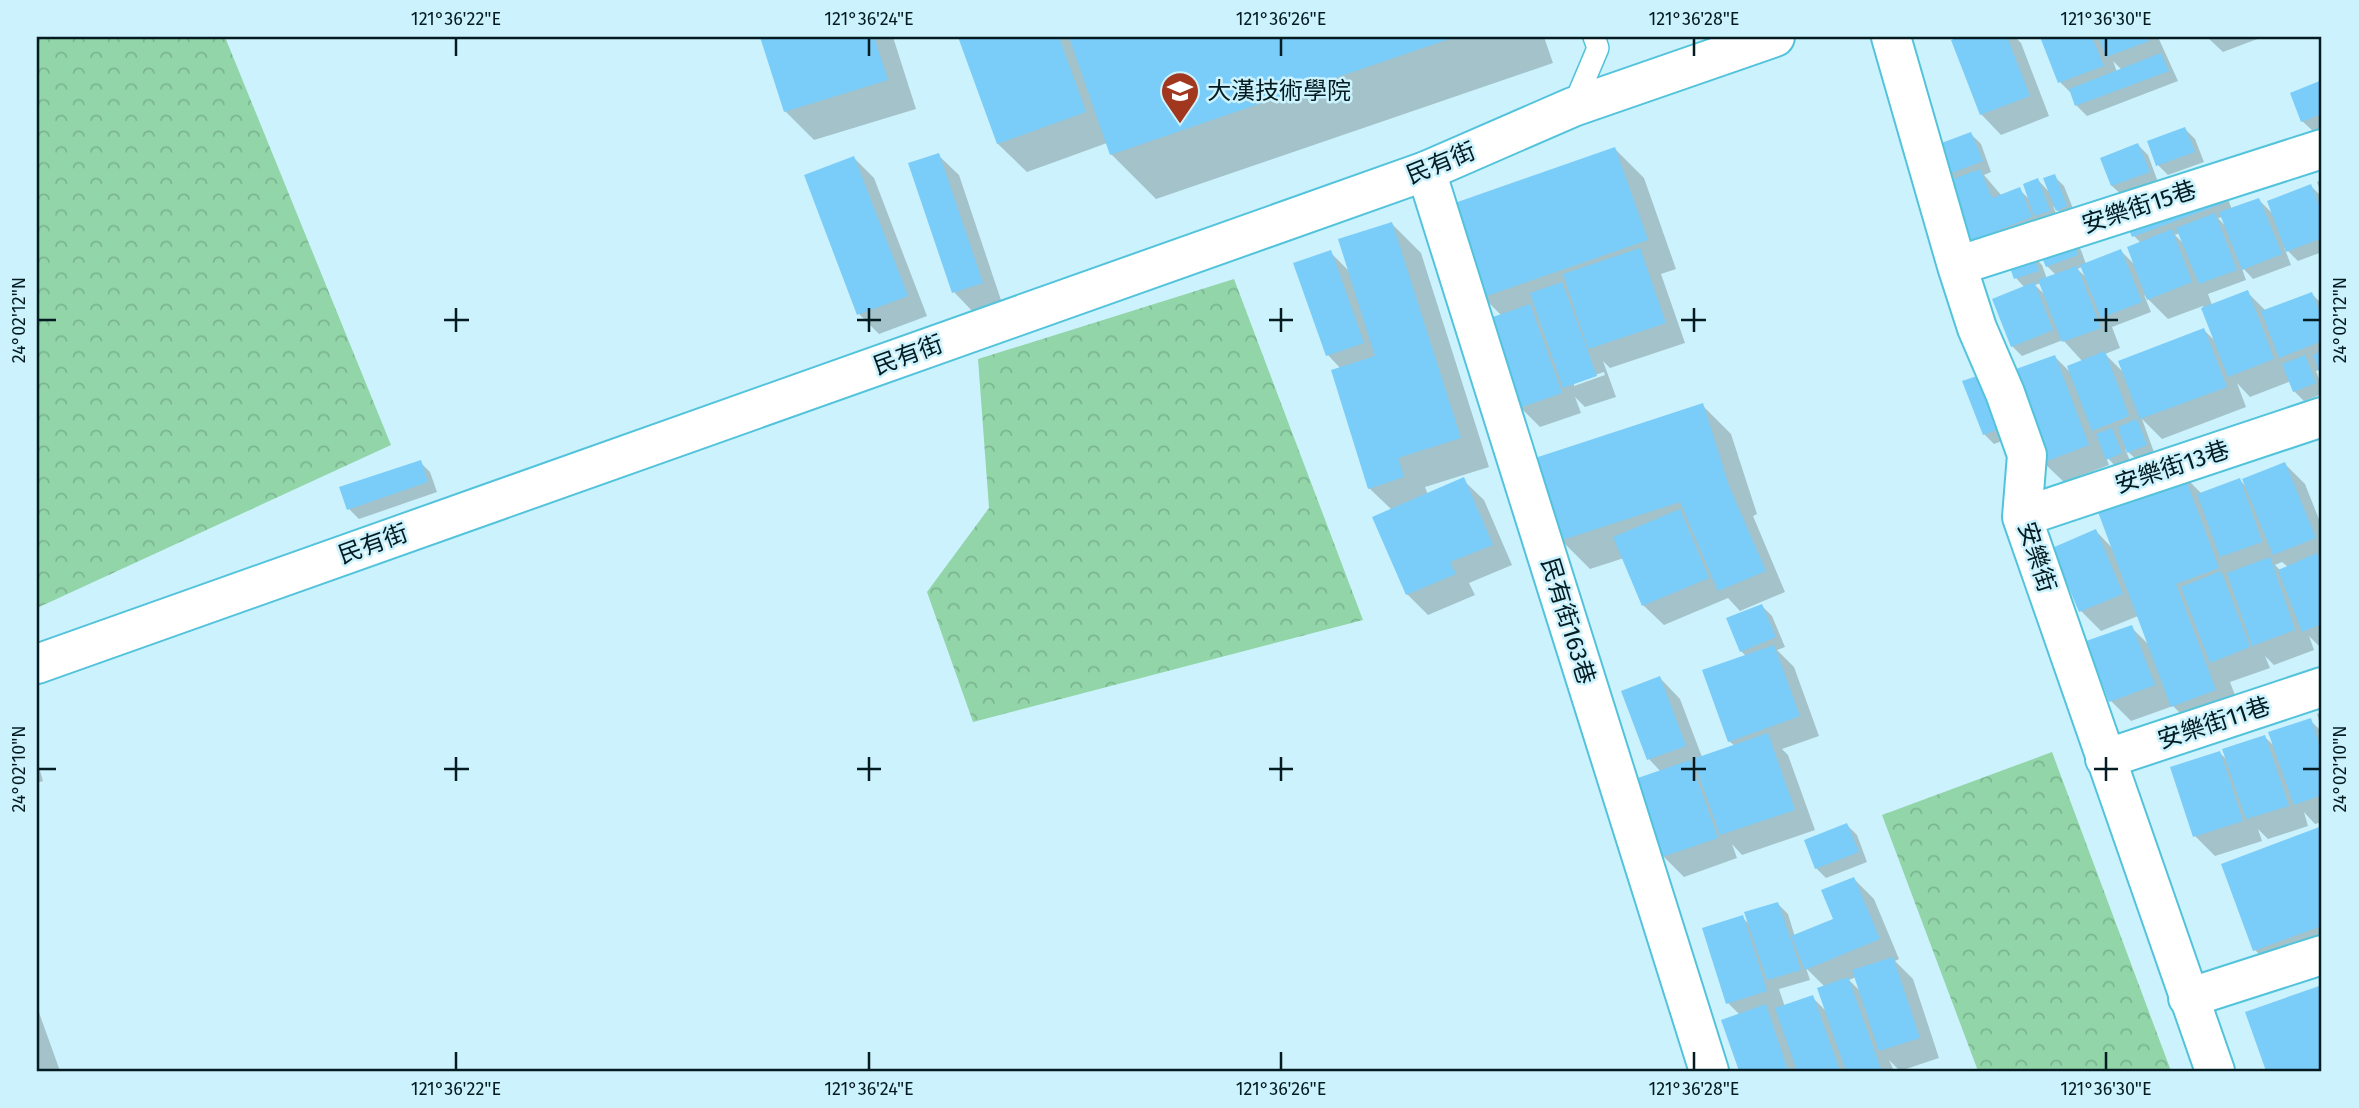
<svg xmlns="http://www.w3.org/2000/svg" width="2359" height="1108" font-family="'Fira Sans','Noto Sans TC',sans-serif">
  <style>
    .forest { fill: url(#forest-crowns) }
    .shadow { fill: #0003; fill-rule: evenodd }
    .building { fill: #7accf9 }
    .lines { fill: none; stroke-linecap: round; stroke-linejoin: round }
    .service-casing { stroke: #53c3db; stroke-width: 24 }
    .minor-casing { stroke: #53c3db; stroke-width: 42 }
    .tertiary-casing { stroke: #53c3db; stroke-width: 42 }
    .service { stroke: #fff; stroke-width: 21 }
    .minor { stroke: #fff; stroke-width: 38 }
    .tertiary { stroke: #fff; stroke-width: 38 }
    .ticks { fill: none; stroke: #041b21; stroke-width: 2.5 }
    .labels { text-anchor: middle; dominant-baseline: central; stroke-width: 5; stroke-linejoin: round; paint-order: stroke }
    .poi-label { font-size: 24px; fill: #041b21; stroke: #ccf3fd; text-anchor: start }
    .street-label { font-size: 24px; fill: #041b21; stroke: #ccf3fd }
    .neatline { fill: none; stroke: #041b21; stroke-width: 2.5 }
    .ticks-label { font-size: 18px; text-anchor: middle; fill: #041b21 }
  </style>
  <defs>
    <pattern id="forest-crowns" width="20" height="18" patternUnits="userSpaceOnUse" patternTransform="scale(1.75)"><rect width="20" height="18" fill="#91d5a8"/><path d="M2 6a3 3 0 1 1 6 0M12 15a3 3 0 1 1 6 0" fill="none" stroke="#7bb690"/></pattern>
  </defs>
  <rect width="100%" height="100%" fill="#ccf3fd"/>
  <path class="forest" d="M37,37H225L391,445L37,608Z
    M1234,279L1363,620L973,722L927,592L989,508L978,359Z
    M2052,752L2171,1071H1978L1882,815Z"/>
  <path class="shadow" d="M762,37H893L916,109L814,140L785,111Z
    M960,37H1544L1553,63L1156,199L1111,154L1107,143L1027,172L998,144Z
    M1964,37H2015L2021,43L2049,116L2001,135L1981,114L1953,41Z
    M2042,37H2158L2178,81L2087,116L2077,106L2073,95L2060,82ZM2113,61L2122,70L2117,72Z
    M2207,37H2259L2260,38L2223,52Z
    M2322,82V127L2313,131L2302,121L2292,94Z
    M2185,129L2195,139L2204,162L2168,175L2158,165Z
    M1971,134L1981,144L1991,172L1984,175L2002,196L2019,189L2031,201L2038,180L2051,194L2054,176L2064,186L2076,216L2068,220L2053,206L2059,221L1965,243L1940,177Z
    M2138,145L2148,155L2158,182L2123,196L2112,186L2102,159Z
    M1615,149L1644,178L1676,269L1661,274L1685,343L1610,368L1603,361L1616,397L1585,407L1575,397L1581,413L1540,427L1520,407L1502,316L1483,297ZM1604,372L1605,375L1574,386V382Z
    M938,155L959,175L1002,303L974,313L954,292Z
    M854,158L874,178L927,316L879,334L859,314Z
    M2322,180V195L2317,182Z
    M2311,186L2322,197V252L2298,261L2284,247L2291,265L2253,279L2241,266L2246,280L2208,294L2212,305L2247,292L2266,311L2312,294L2322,304V375L2320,370L2316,371L2322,387V394L2304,401L2294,391L2291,381L2250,397L2237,383L2246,407L2162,439L2142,419L2155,455L2139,462L2125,449L2131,463L2118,469L2105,455L2109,465L2064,482L2043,462L2055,357L2072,374L2083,362L2063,340L2022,356L2012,346L2025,288L2016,278L2010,263L2032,255L2042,265L2047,279L2056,275L2047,266L2071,240L2081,250L2086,264L2121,251L2135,265L2141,243L2134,236L2127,221L2227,196L2232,210L2259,200L2274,215ZM2223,217L2227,228L2218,218ZM2180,233L2185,245L2175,235ZM2082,267L2087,278L2077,269ZM2041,283L2046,296L2035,285ZM2144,295L2168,319L2203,306L2217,343L2204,330L2124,373L2105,354L2120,348L2112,327L2151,312Z
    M1392,224L1421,253L1489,467L1425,487L1428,495L1463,480L1484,500L1512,565L1469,583L1475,595L1428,615L1407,594L1392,510L1369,488L1341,369L1328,355L1330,252L1350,272Z
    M1965,382L2010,438L1994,444L1984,434Z
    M1702,405L1731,434L1757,514L1753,516L1785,592L1740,611L1728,598L1664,625L1643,605L1624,558L1590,569L1561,540Z
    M420,462L430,472L437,492L359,519L349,509Z
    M2285,464L2305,484L2322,527V654L2319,646L2309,636L2314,650L2274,665L2265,656L2270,668L2230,682L2244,719L2202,735L2173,706L2131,721L2111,701L2131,627L2149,645L2138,616L2101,631L2081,611L2096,531L2113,549L2182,474L2202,494L2240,480L2248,489ZM2282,562L2288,567L2280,570L2275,565Z
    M1762,606L1772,616L1785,647L1777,650L1794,667L1819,736L1782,749L1788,755L1815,830L1742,855L1732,844L1737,858L1684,877L1663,856L1661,772L1649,759L1660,678L1680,699L1702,757L1735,746L1729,741L1746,656L1741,651Z
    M2322,712V730L2317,714Z
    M2310,720L2322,732V822L2315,824L2304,812L2308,826L2268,839L2258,829L2262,841L2215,856L2195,836L2220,753L2228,761L2265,737L2276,748Z
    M37,760L43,781L37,783Z
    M1847,825L1857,835L1867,862L1826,878L1816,868Z
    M2322,828V965L2284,979L2255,950L2223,865Z
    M1854,879L1874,899L1899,959L1895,961L1913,979L1939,1058L1900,1071L1889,1060L1894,1071H1741L1723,1021L1740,1015L1728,1003L1704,930L1742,917L1751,926L1778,904L1788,914L1795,937L1836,920ZM1806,968L1825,987L1827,1012L1812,997L1785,1007L1779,989L1810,980ZM1856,977L1861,992L1849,980Z
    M2322,987V1071H2268L2248,1014Z
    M37,1007L60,1071H37Z"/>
  <path class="building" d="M760,37H874L888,80L784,112Z
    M958,37H1059L1086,112L997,144Z
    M1069,37H1455L1110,155Z
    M1960,37H2007L2030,96L1980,115L1951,40Z
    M2040,37H2092L2104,66L2058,83Z
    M2099,37H2147L2149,41L2106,57Z
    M2161,53L2169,71L2075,106L2069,89Z
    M2322,80V114L2301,122L2290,93Z
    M2185,127L2195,152L2156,166L2147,141Z
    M1971,132L1983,161L1939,178L1928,148Z
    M2138,143L2150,172L2111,186L2100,158Z
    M1615,147L1648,240L1481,298L1449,205Z
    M939,153L983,283L952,293L908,163Z
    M854,156L908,296L857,315L804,175Z
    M1980,169L1992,198L2020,187L2032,217L1963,244L1940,184Z
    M2055,174L2067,206L2056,211L2043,178Z
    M2038,178L2050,211L2034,216L2023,184Z
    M2217,184L2224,203L2132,237L2125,220Z
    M2311,184L2322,212V238L2286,252L2267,201Z
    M2259,198L2282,254L2242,270L2219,212Z
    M2215,213L2237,270L2199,284L2176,228Z
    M1392,222L1461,438L1398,458L1404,477L1368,489L1331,370L1375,356L1338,239Z
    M2172,229L2192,282L2147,300L2127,247Z
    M2072,238L2078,255L2046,267L2039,251Z
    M1640,248L1666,323L1588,349L1563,274Z
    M2121,249L2142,302L2101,318L2080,265Z
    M1331,250L1364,343L1326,356L1293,263Z
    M2032,253L2039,271L2014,279L2008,262Z
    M2077,266L2101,328L2062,342L2038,280Z
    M1562,282L1597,376L1563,388L1530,293Z
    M2034,282L2053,330L2011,347L1992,299Z
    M2248,290L2274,359L2228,377L2201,308Z
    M2312,292L2322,318V341L2279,358L2261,311Z
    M1530,304L1562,393L1519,408L1487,319Z
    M2204,328L2227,387L2140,419L2118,361Z
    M2105,351L2129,416L2092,431L2067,366Z
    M2322,351V379L2313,355Z
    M2055,355L2089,445L2042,463L2008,372Z
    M2305,355L2316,383L2293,392L2282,364Z
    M1980,375L2001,428L1983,435L1962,381Z
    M1703,403L1729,486L1766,571L1718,591L1680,502L1559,541L1532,459Z
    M2137,419L2147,445L2127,453L2118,427Z
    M2112,428L2122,453L2106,460L2096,434Z
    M421,460L428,482L347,510L339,487Z
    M2285,462L2316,538L2273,555L2242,479Z
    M2183,472L2219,568L2176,584L2216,690L2171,707L2095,504Z
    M1464,477L1493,545L1450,562L1456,574L1406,595L1372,517Z
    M2240,478L2262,542L2220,557L2197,494Z
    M1680,509L1709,578L1642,606L1613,537Z
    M2096,529L2123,594L2079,612L2052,548Z
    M2317,553L2322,566V624L2302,632L2278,570Z
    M2270,557L2295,630L2252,646L2227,573Z
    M2221,571L2250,647L2210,663L2181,587Z
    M1762,604L1776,637L1740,652L1726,618Z
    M2132,625L2155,685L2109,702L2086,641Z
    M1774,645L1800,716L1728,742L1702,670Z
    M1660,676L1686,746L1647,760L1621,691Z
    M2311,718L2322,753V795L2294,805L2268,732Z
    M1768,733L1795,810L1720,835L1693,759Z
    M2265,735L2289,806L2246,819L2222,749Z
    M2220,751L2243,821L2193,837L2170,767Z
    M1690,760L1718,838L1662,857L1635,779Z
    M1847,823L1859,852L1815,869L1804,840Z
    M2322,826V900L2319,902L2322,910V926L2253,951L2221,864Z
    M1854,877L1880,939L1805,970L1791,936L1833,919L1821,890Z
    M1778,902L1801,970L1767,980L1744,912Z
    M1743,915L1767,991L1726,1004L1702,928Z
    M1893,957L1920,1038L1879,1051L1852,970Z
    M1848,977L1881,1069L1875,1071H1846L1817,988Z
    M2322,985V1071H2266L2245,1012Z
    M1813,995L1840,1071H1797L1775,1008Z
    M1766,1004L1788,1071H1739L1721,1020Z"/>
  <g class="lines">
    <defs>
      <path id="service" d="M1573,107L1598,48L1594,37"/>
      <path id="minor" d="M1891,37L1957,266L1977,328L2005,393L2027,455L2022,517L2215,1071
        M1426,171L1709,1071
        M1957,266L2322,149
        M2022,517L2322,417
        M2105,759L2322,687
        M2188,998L2322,955"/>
      <path id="tertiary" d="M37,664L1426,171L1573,107L1775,37"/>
    </defs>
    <use href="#service" class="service-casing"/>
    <use href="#minor" class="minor-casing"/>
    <use href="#tertiary" class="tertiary-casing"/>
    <use href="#service" class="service"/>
    <use href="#minor" class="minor"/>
    <use href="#tertiary" class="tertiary"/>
  </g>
  <path class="ticks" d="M456,38V56M869,38V56M1281,38V56M1694,38V56M2106,38V56M456,308V332M869,308V332M1281,308V332M1694,308V332M2106,308V332M38,320H56M444,320H469M857,320H881M1269,320H1293M1681,320H1706M2094,320H2118M2303,320H2320M456,757V781M869,757V781M1281,757V781M1694,757V781M2106,757V781M38,769H56M444,769H469M857,769H881M1269,769H1293M1681,769H1706M2094,769H2118M2303,769H2320M456,1052V1070M869,1052V1070M1281,1052V1070M1694,1052V1070M2106,1052V1070"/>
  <defs>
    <symbol id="university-pin" viewBox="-11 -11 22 30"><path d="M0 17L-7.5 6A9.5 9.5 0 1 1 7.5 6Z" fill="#a0371e" stroke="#ccf3fd"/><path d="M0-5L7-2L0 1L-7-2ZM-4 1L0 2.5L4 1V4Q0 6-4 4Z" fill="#fff"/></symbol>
  </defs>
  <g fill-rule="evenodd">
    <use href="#university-pin" x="1158" y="69" width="44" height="60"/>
  </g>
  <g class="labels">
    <g class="poi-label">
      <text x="1207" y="91">大漢技術學院</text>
    </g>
    <g class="street-label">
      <text transform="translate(1441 163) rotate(-22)">民有街</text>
      <text transform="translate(2139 207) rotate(-18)">安樂街15巷</text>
      <text transform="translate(908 355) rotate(-20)">民有街</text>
      <text transform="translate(2172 467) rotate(-18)">安樂街13巷</text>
      <text transform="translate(373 544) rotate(-20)">民有街</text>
      <text transform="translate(2037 557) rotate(72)">安樂街</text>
      <text transform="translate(1568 621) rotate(73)">民有街163巷</text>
      <text transform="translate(2214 723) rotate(-18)">安樂街11巷</text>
    </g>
  </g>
  <rect width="2359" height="1108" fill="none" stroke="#ccf3fd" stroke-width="77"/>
  <rect x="38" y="38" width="2282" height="1032" class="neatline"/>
  <g class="ticks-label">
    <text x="456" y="25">121°36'22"E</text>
    <text x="869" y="25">121°36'24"E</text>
    <text x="1281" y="25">121°36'26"E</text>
    <text x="1694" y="25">121°36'28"E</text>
    <text x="2106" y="25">121°36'30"E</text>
    <text transform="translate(19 320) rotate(-90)" y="6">24°02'12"N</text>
    <text transform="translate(2340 320) rotate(-90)" y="6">24°02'12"N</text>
    <text transform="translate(19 769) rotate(-90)" y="6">24°02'10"N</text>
    <text transform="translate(2340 769) rotate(-90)" y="6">24°02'10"N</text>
    <text x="456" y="1095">121°36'22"E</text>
    <text x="869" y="1095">121°36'24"E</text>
    <text x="1281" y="1095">121°36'26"E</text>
    <text x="1694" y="1095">121°36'28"E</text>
    <text x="2106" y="1095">121°36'30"E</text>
  </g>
</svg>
